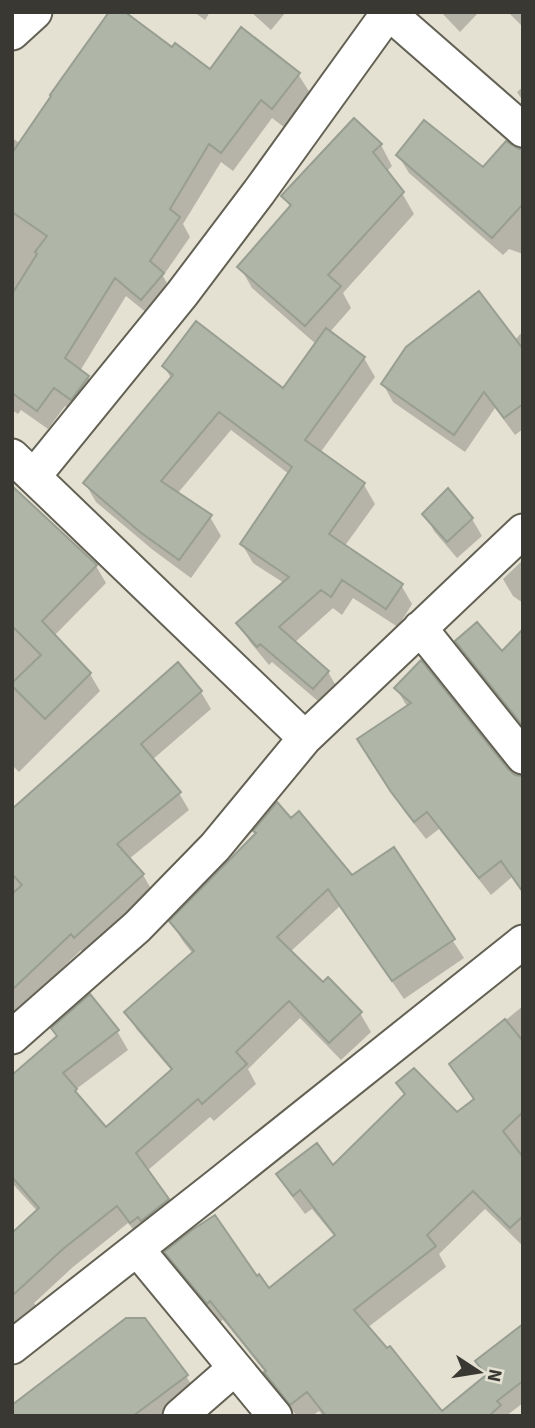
<svg xmlns="http://www.w3.org/2000/svg" width="535" height="1428" font-family="'Source Sans 3',sans-serif">
  <style>
    .shadow { fill: #0003 }
    .building { fill: #afb5a7; stroke: #989e91; stroke-width: 2 }
    .lines { fill: none; stroke-linecap: round; stroke-linejoin: round }
    .minor-casing { stroke: #636154; stroke-width: 37 }
    .minor { stroke: #fff; stroke-width: 33 }
  </style>
  <rect width="100%" height="100%" fill="#e4e1d2"/>
  <path class="shadow" d="M194,12H210L205,20Z
    M251,12H286L271,30Z
    M441,12H479L460,32Z
    M508,12H523V27Z
    M172,49L210,71L298,74L310,93L284,127L272,118L233,171L221,162L183,224L190,237L163,276L173,294L153,318L126,296L80,371L88,377L99,396L83,418L65,406L48,429L21,410L18,414L12,410V138L21,144Z
    M523,87V101L517,92Z
    M381,145L392,166L386,172L402,193L414,214L343,293L351,308L329,333L364,358L375,377L320,453L364,485L375,504L344,547L401,585L412,604L398,627L353,598L342,615L333,608L294,643L328,672L339,691L325,707L272,662L269,665L250,642L239,623L284,583L253,563L242,544L289,474L231,430L177,494L210,517L221,536L191,578L153,550L96,502L85,483L172,380L164,366L283,391L317,345L252,288L240,267L291,209L284,196Z
    M518,150H523V254L509,249L503,255L409,173L398,155L484,170Z
    M523,331V429L515,435L495,408L465,452L393,402L383,384L514,341Z
    M12,488L96,566L106,583L54,636L90,674L100,691L19,772L12,765Z
    M448,490L472,519L482,536L457,558L434,531L425,514Z
    M523,560V603L513,596L503,579Z
    M457,641L523,675V728L467,659Z
    M396,688L507,771L516,777H523V892L512,877L491,895L439,829L426,839L404,811L370,758L408,708Z
    M201,692L211,709L152,760L179,793L189,810L129,859L143,875L153,892L85,955L81,950L22,1007L12,1027V811Z
    M393,849L464,958L404,999L340,906L290,952L323,985L360,1013L371,1032L341,1060L300,1018L248,1069L256,1084L214,1121L210,1117L147,1171L168,1200L178,1218L142,1240L128,1223L73,1267L34,1303L37,1308L12,1330V1236L38,1212L12,1183V1077L59,1037L90,997L117,1031L128,1050L75,1090L84,1104L106,1129L172,1071L137,1030L126,1012L193,954L182,940L172,922L352,877Z
    M523,1006V1246L485,1209L439,1254L446,1267L367,1328L425,1393L427,1391L446,1416H323L319,1411L312,1416H297L277,1392L269,1377L223,1320L219,1322L178,1272L167,1252L257,1278L269,1290L335,1237L312,1209L305,1214L290,1194L279,1174L332,1168L405,1095L398,1083L457,1115L474,1100L452,1064Z
    M523,1326V1403L506,1416H467L487,1377L478,1361Z
    M186,1376L201,1400L179,1416H20Z"/>
  <path class="building" d="M109,12H125L172,47L175,43L210,69L241,27L300,73L272,109L261,100L221,153L209,144L170,209L180,217L150,261L164,273L141,300L115,278L65,358L89,376L71,400L54,388L37,411L12,393V294L37,254L35,252L47,236L12,212V153L51,96L50,95Z
    M354,118L382,144L373,152L404,192L328,275L341,286L305,326L237,267L291,205L281,196Z
    M424,120L483,167L506,141L519,149H523V204L492,238L396,155Z
    M479,291L523,349V404L504,418L484,392L454,435L381,384L406,347Z
    M196,321L283,388L326,328L365,357L305,440L365,483L329,534L403,584L386,609L342,580L331,597L321,590L279,627L329,671L313,689L260,644L257,647L236,623L289,577L240,544L292,467L219,412L161,481L212,515L179,560L140,532L83,483L173,375L162,366Z
    M12,486L97,565L42,621L91,673L45,719L12,686V683L41,655L12,626Z
    M448,488L473,518L447,542L422,514Z
    M477,622L502,651L523,629V726L455,641Z
    M421,660L508,769L515,775L521,776L523,778V892L501,861L479,878L427,812L414,822L391,792L357,739L411,703L394,688Z
    M178,662L202,691L141,744L181,792L117,844L144,874L74,938L71,934L12,990V894L22,885L12,874V809Z
    M277,802L291,818L299,811L352,875L394,847L455,939L392,981L328,889L277,937L323,982L328,977L362,1012L329,1043L289,1001L236,1052L247,1064L202,1104L198,1099L136,1153L169,1199L141,1221L138,1217L130,1223L117,1206L63,1249L12,1296V1233L39,1208L12,1177V1075L57,1036L51,1028L90,994L119,1030L63,1073L77,1089L75,1091L106,1127L172,1069L124,1012L194,951L169,921L256,833L253,831Z
    M505,1019L523,1041V1112L503,1131L523,1157V1216L510,1228L473,1191L427,1235L436,1246L354,1310L387,1348L390,1346L442,1411L486,1375L475,1361L523,1324V1381L497,1401L501,1405L489,1416H326L307,1392L290,1405L264,1372L266,1371L210,1301L207,1304L164,1252L192,1230L215,1215L257,1276L259,1274L269,1288L335,1235L300,1190L293,1196L276,1174L317,1143L333,1165L405,1094L396,1083L414,1068L457,1112L474,1099L449,1064Z
    M126,1318H145L188,1375L133,1416H12V1405Z"/>
  <g class="lines">
    <defs>
      <path id="minor" d="M388,12L523,130
        M12,33L35,12
        M12,456L305,738
        M34,476L182,294L259,192L388,13
        M420,628L523,757
        M12,1037L137,927L215,847L305,738L523,531
        M137,1249L275,1416
        M12,1347L217,1186L523,942
        M180,1416L235,1368"/>
    </defs>
    <use href="#minor" class="minor-casing"/>
    <use href="#minor" class="minor"/>
  </g>
  <rect width="535" height="1428" fill="none" stroke="#393832" stroke-width="28"/>
  <g transform="translate(479 1372) rotate(102)" stroke="#e4e1d2" stroke-width="5" paint-order="stroke">
  <path d="M0-5L12 26L0 18L-12 26Z" fill="#393832"/>
  <text y="-10" font-size="19" font-weight="bold" text-anchor="middle" fill="#393832">N</text>
  </g>
</svg>
